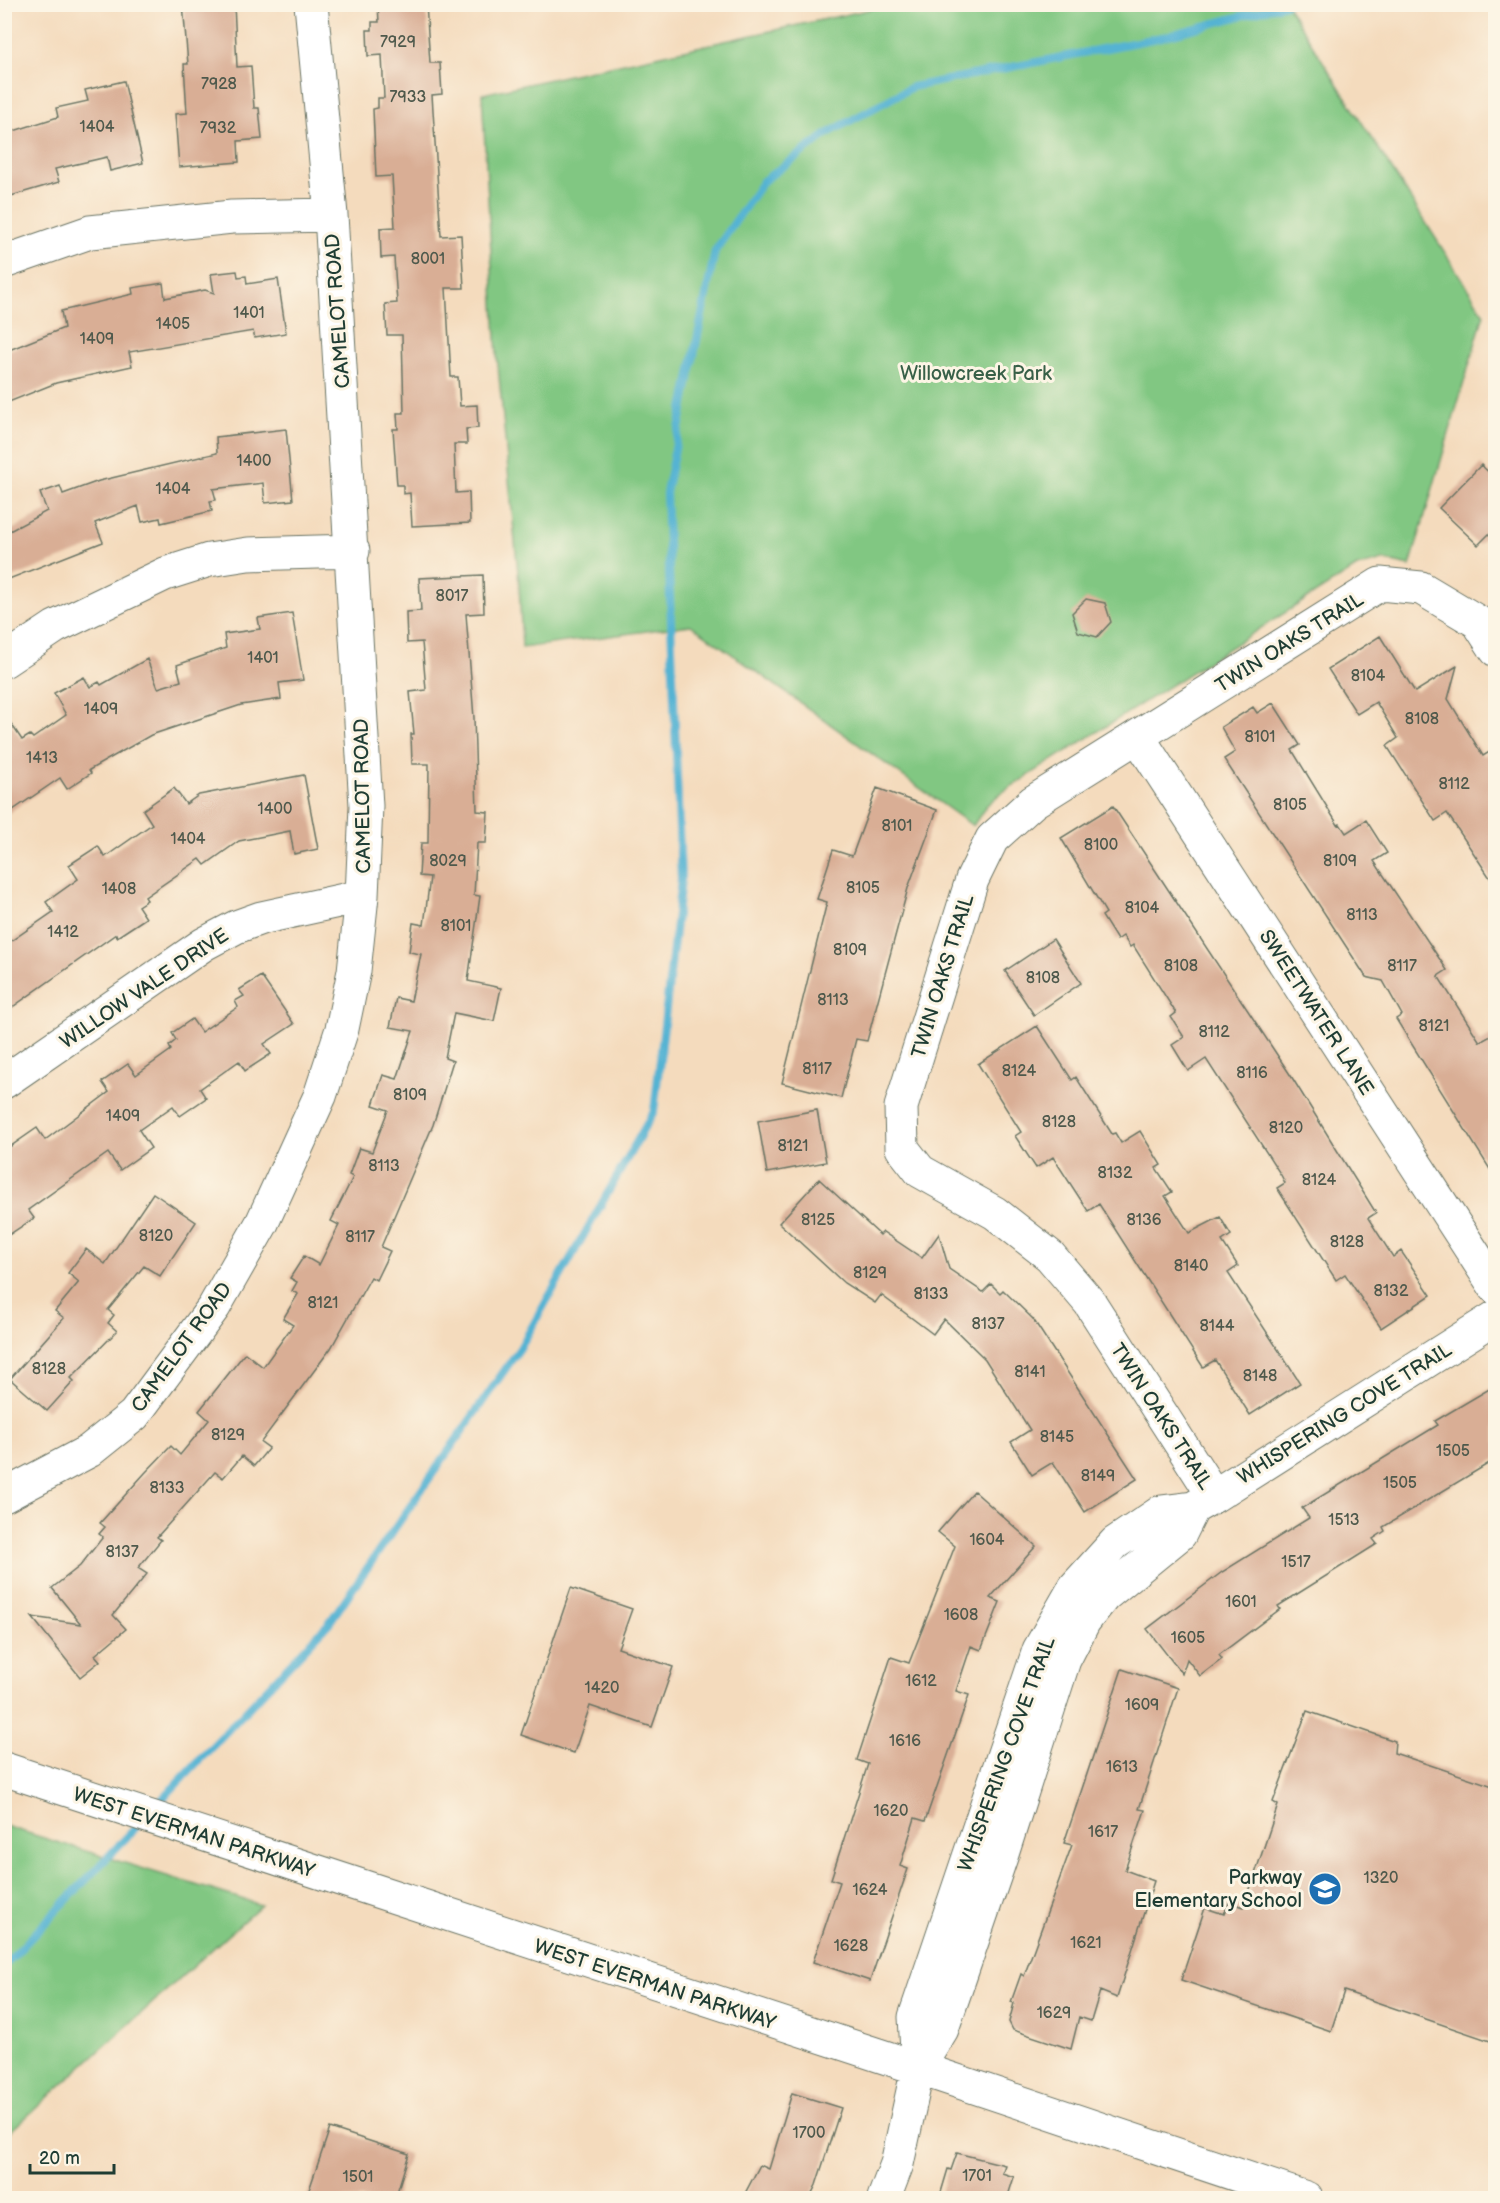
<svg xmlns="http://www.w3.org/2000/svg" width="1500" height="2203" font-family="'Balsamiq Sans',sans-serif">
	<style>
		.green { fill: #81c782; stroke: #50825b; stroke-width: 1.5 }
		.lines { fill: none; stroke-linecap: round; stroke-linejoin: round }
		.stream { stroke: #54b3d3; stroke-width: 8 }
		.building { fill: #d9ae95 }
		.minor-casing { stroke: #6a7464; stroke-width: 35 }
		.minor { stroke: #fff; stroke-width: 33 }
		.labels { text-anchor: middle; stroke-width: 6; stroke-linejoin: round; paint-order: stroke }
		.number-label { font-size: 16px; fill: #4e594c }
		.street-label { font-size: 20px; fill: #1f3d34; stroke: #fcf5e5 }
		.park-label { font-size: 20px; fill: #386048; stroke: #fcf5e5 }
		.poi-label { font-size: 20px; fill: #1f3d34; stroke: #fcf5e5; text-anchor: end }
	</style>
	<rect width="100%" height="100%" fill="#fcf5e5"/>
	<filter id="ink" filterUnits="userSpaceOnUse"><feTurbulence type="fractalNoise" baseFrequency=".0167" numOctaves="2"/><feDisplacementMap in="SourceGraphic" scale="12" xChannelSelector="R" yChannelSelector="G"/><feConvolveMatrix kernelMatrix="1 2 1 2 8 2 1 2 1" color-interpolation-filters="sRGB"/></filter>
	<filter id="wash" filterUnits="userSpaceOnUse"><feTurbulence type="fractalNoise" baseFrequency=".008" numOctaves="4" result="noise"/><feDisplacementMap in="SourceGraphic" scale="24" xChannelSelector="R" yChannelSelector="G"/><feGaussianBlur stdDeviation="1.35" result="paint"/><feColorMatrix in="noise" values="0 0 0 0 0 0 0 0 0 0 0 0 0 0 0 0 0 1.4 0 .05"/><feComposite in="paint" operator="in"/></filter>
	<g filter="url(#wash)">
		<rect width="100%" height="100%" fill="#f4dbbd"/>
		<path class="green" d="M890,5h397l197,309 -74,252 -27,-6 -26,7 -356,226 -15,13 -13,20 -282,-201 -169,23 -3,-65 -22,-227 -15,-262z
			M5,1826l256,79 -256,231 -1,-310z"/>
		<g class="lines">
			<path class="stream" d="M153,1809l176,-186 191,-275 134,-237 27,-231 -15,-387 49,-242 48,-70 67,-49 82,-45 250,-50 124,-33
				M4,1966l138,-145"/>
		</g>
		<g id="blocks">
			<path class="building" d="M183,4h51l3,63 14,-1 3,42h5l3,31 -24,2 1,21 -60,5 -4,-53 12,-1 -3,-49h4z
				M378,4h48l4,59h10l2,31 -10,1 9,141 20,-1 3,53h-18l5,89h7l2,29 17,-1 1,23 -12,1 1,15h-13l2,49 13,-1 1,31 -58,3 -2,-33 -7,1v-9h-6l-4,-56h5l-1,-16h7l-2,-78h-15l-2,-31 12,-1 -3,-46 -13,1 -1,-30 15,-1 -3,-51 -16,1 -3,-68 5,-1v-10h6l-2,-43 -14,1 -1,-26h5v-8h7z
				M124,81l19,82 -33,8 -3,-14 -52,12 4,13 -55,16v-64l54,-17 -2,-9 32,-7 -3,-11z
				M237,271l1,6 8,-1 1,8 31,-5 8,54 -31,5 -2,-7 -124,21 3,14 -76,17 -52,21v-52l60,-24 -3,-17 72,-17 -1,-6 31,-5 2,15 40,-8 9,3 -3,-19z
				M286,429l7,71 -28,3 -2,-20 -50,6 3,11 -6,1 2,10 -51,12 -1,-5 -18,4 -4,-16 -43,17 8,19 -99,39v-47l43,-23 -7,-18 20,-7 3,8 36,-13 118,-28 -1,-16z
				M1481,465l15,14v48l-18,18 -39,-37z
				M483,575l1,38 -18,1 8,104 3,93 11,1 -2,31h-9l-3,52 6,1 -12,85 33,7 -7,33 -40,-8 -9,45 8,3 -20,64 -52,122 9,4 -14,29 -5,-3 -40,71 -70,94 8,6 -15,18 -12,-10 -19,22 -8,-6 -58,65 4,3 -23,28 9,6 -34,41 13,14 -31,26 5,6 -20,16 -48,-60 49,7 -29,-36 28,-22 23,-29 -4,-3 6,-7 -5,-4 45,-50 26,-27 9,9 29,-35 -10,-9 46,-58 18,14 30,-42 -10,-6 15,-25 -6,-3 5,-9 -7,-4 14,-22 15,9 20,-40 -8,-4 22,-44 -4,-2 10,-27 13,4 16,-42 -15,-5 10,-30 14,4 16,-48 -23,-4 6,-29 15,3 10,-47 -12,-2 4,-29 11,2 6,-48 -11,-1 2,-33h7l1,-79h-17l-1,-30h3l-4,-42 16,-2 -4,-48 -15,1 -1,-31 15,-1 -2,-33z
				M1086,599l19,4 6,19 -14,15 -19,-5 -6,-19z
				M292,613l11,67 -24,3 2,16 -40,6 -90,30 -62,35 2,3 -24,16 -7,-11 -56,38v-103l18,27 8,-5 3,3 33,-23 -12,-22 30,-16 6,10 9,-5 2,3 46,-26 11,29 23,-7 -4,-16 49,-17 -2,-14 36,-5 -2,-11z
				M1380,636l35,56 42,-26 -9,33 35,57 13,-8v139l-49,-74 -12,8 -48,-75 11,-8 -22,-36 -19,12 -29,-45z
				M1273,703l27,42 -8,5 46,75 2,-1 6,9 20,-13 21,33 -13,8 73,109 -9,6 42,66 16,-9v146l-100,-160 6,-4 -19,-34 -17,-4 -142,-218 11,-7 -14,-25 32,-20 4,6z
				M304,775l14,74 -24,5 -4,-23 -51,10 -34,24 -5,-6 -55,38 2,3 -9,6 8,12 -29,19 -1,-3 -112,79v-67l49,-34 -7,-10 32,-23 -9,-14 29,-19 7,11 47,-33 -9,-14 31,-22 12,16 13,-9z
				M877,788l60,22 -29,78 -41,153 -11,-2 -15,59 -59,-15 45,-181 -10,-3 16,-49 19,6z
				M1113,806l178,270 85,137 -8,5 25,39 8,-6 30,44 -50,33 -36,-54 -9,6 -59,-92 8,-5 -4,-8 -75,-116 -18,12 -16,-26 12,-8 -13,-20 5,-4 -43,-68 -3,2 -7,-11 -6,4 -15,-24 4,-3 -45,-75z
				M1053,939l28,44 -47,32 -29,-44z
				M261,976l33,48 -30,20 7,10 -26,17 -6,-10 -39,28 6,9 -26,18 -7,-10 -34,24 12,18 -31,22 -12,-17 -80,57 6,8 -30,20v-87l33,-23 8,12 64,-48 -7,-10 26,-18 8,11 35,-25 -2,-4 7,-6 -4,-7 20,-14 9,13 37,-25 -3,-6 9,-5 -5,-6z
				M1037,1026l35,54 4,-3 36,57 3,-1 6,10 19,-12 21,34 -5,3 16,24 -7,4 24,37 31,-16 11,18 -9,6 16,25 -10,7 72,110 -50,32 -35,-55 -12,7 -104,-163 -11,7 -35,-54 -17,11 -21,-32 6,-4 -43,-68z
				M817,1110l9,52 -59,11 -9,-52z
				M819,1179l61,56 3,-3 39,26 17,-24 10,35 34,23 8,-8 9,9 3,-3 30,29 104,160 -52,33 -32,-50 -21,13 -21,-33 19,-12 -45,-71 -41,-40 -11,15 -52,-39 -6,8 -31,-20 -65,-60z
				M153,1193l43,29 -36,54 -16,-10 -36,44 6,5 -6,8 9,8 -46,47 3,3 -27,30 -37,-32 54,-61 -9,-7 24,-29 -11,-9 18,-24 19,15z
				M1496,1385v74l-113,68 2,4 -12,8 4,5 -99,62 2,3 -61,46 3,4 -22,17 -13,-17 -5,15 -35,-45 75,-57 87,-54 -7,-10 136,-83 -3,-4z
				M974,1491l62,55 -46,52 10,4 -19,48 -10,-4 -15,45 13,4 -44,126 -10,-3 -15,48 8,3 -38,112 -57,-19 27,-80 -9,-3 37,-115 -11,-4 34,-103 18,6 46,-117 -17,-14z
				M571,1588l61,21 -14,39 55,19 -21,60 -62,-21 -16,47 -53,-18z
				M1122,1669l56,19 -39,121 6,1 -20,60 29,11 -37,117 -17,-7 -9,30 -12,-4 -8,32 -58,-19 -4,-8 5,-19 -3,-1 10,-28 3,2 48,-131 -8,-2z
				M1307,1711l88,30 -1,12 102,34v256l-152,-52 -13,40 -150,-51 24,-72 19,6 5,-12 15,5 34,-102 -5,-3z
				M792,2093l49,15 -25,77 -7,14h-67l18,-34 9,4z
				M330,2128l79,26 -14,45h-89z
				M957,2153l48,12 -3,8 12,4 -7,22h-68l9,-30 3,1z"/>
		</g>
	</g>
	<g filter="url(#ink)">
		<use href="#blocks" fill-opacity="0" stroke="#6a7464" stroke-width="1.5"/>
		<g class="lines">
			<defs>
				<path id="minor" d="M4,262l86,-30 142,-15 99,-2
					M4,661l51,-34 110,-53 44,-14 39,-6 105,-3
					M1138,737l358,551
					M4,1082l200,-138 32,-17 25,-9 101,-22
					M4,1496l85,-45 45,-36 80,-108 48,-84 58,-127 22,-67 12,-58 8,-75 4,-90 -35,-591 -20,-211
					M1214,1496l-124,-193 -40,-47 -55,-43 -75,-42 -18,-23 -1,-41 71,-227 20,-41 41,-37 347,-218 41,4 57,34 18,28
					M4,1769l914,299 388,130
					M918,2068l24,-39 60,-175 62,-194 20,-39 20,-25 76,-62 13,-26
					M884,2198l13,-34 21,-96 -3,-51 124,-367 36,-63 40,-44 46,-31 32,-4 21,-12 282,-179"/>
			</defs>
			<use href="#minor" class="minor-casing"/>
			<use href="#minor" class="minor"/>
		</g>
	</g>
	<defs>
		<symbol id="school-disc" viewBox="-11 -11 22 22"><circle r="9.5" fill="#1f6fb2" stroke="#fcf5e5"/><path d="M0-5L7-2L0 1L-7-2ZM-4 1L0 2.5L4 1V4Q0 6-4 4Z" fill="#fff"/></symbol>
	</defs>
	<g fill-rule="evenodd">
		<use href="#school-disc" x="1306" y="1870" width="38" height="38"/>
	</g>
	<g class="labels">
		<g class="number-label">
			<text x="398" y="47">7929</text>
			<text x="219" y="89">7928</text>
			<text x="408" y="102">7933</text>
			<text x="97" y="132">1404</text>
			<text x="218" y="133">7932</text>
			<text x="428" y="264">8001</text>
			<text x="249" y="318">1401</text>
			<text x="173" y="329">1405</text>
			<text x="97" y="344">1409</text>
			<text x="254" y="466">1400</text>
			<text x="173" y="494">1404</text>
			<text x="452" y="601">8017</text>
			<text x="263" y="663">1401</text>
			<text x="1368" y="681">8104</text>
			<text x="101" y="714">1409</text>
			<text x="1422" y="724">8108</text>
			<text x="1260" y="742">8101</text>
			<text x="42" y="763">1413</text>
			<text x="1454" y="789">8112</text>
			<text x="1290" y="810">8105</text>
			<text x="275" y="814">1400</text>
			<text x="897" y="831">8101</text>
			<text x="188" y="844">1404</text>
			<text x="1101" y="850">8100</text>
			<text x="448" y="866">8029</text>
			<text x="1340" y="866">8109</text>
			<text x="863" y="893">8105</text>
			<text x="119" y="894">1408</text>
			<text x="1142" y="913">8104</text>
			<text x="1362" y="920">8113</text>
			<text x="456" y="931">8101</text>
			<text x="63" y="937">1412</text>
			<text x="850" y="955">8109</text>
			<text x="1181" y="971">8108</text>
			<text x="1402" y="971">8117</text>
			<text x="1043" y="983">8108</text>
			<text x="833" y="1005">8113</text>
			<text x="1434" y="1031">8121</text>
			<text x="1214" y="1037">8112</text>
			<text x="817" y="1074">8117</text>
			<text x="1019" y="1076">8124</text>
			<text x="1252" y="1078">8116</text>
			<text x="410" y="1100">8109</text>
			<text x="123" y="1121">1409</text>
			<text x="1059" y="1127">8128</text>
			<text x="1286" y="1133">8120</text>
			<text x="793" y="1151">8121</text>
			<text x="384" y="1171">8113</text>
			<text x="1115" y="1178">8132</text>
			<text x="1319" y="1185">8124</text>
			<text x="818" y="1225">8125</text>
			<text x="1144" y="1225">8136</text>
			<text x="156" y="1241">8120</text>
			<text x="360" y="1242">8117</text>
			<text x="1347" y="1247">8128</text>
			<text x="1191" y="1271">8140</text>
			<text x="870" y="1278">8129</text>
			<text x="1391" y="1296">8132</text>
			<text x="931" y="1299">8133</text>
			<text x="323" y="1308">8121</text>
			<text x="988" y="1329">8137</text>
			<text x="1217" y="1331">8144</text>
			<text x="49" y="1374">8128</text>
			<text x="1030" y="1377">8141</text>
			<text x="1260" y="1381">8148</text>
			<text x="228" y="1440">8129</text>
			<text x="1057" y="1442">8145</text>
			<text x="1453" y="1456">1505</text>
			<text x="1098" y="1481">8149</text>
			<text x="1400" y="1488">1505</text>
			<text x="167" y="1493">8133</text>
			<text x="1344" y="1525">1513</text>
			<text x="987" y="1545">1604</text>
			<text x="122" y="1557">8137</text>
			<text x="1296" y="1567">1517</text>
			<text x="1241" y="1607">1601</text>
			<text x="961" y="1620">1608</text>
			<text x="1188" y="1643">1605</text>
			<text x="921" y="1686">1612</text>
			<text x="602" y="1693">1420</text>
			<text x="1142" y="1710">1609</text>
			<text x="905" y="1746">1616</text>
			<text x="1122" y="1772">1613</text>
			<text x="891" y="1816">1620</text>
			<text x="1103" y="1837">1617</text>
			<text x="1381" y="1883">1320</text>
			<text x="870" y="1895">1624</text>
			<text x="1086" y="1948">1621</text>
			<text x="851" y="1951">1628</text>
			<text x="1054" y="2018">1629</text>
			<text x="809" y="2138">1700</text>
			<text x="977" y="2181">1701</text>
			<text x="358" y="2182">1501</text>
		</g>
		<g class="street-label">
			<text transform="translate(337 311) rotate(-94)" y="7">CAMELOT ROAD</text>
			<text transform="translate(1289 642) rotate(-32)" y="7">TWIN OAKS TRAIL</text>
			<text transform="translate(362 796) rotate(-91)" y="7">CAMELOT ROAD</text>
			<text transform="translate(942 976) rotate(-73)" y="7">TWIN OAKS TRAIL</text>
			<text transform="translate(144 988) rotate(-34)" y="7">WILLOW VALE DRIVE</text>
			<text transform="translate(1317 1012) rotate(57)" y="7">SWEETWATER LANE</text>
			<text transform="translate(181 1347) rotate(-54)" y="7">CAMELOT ROAD</text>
			<text transform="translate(1344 1413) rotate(-32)" y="7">WHISPERING COVE TRAIL</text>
			<text transform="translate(1162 1416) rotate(57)" y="7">TWIN OAKS TRAIL</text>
			<text transform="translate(1006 1754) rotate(-70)" y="7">WHISPERING COVE TRAIL</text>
			<text transform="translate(194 1832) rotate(18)" y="7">WEST EVERMAN PARKWAY</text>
			<text transform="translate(655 1984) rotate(18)" y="7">WEST EVERMAN PARKWAY</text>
		</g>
		<g class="park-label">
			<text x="976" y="380">Willowcreek Park</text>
		</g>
		<g class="poi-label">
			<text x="1302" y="1884">Parkway<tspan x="1302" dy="23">Elementary School</tspan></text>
		</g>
	</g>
	<rect width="1500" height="2203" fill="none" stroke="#fcf5e5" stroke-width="24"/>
	<path d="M30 2164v9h84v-9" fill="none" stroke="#1f3d34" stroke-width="3"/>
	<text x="39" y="2164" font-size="18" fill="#1f3d34" stroke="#fcf5e5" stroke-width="4.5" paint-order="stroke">20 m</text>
</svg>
